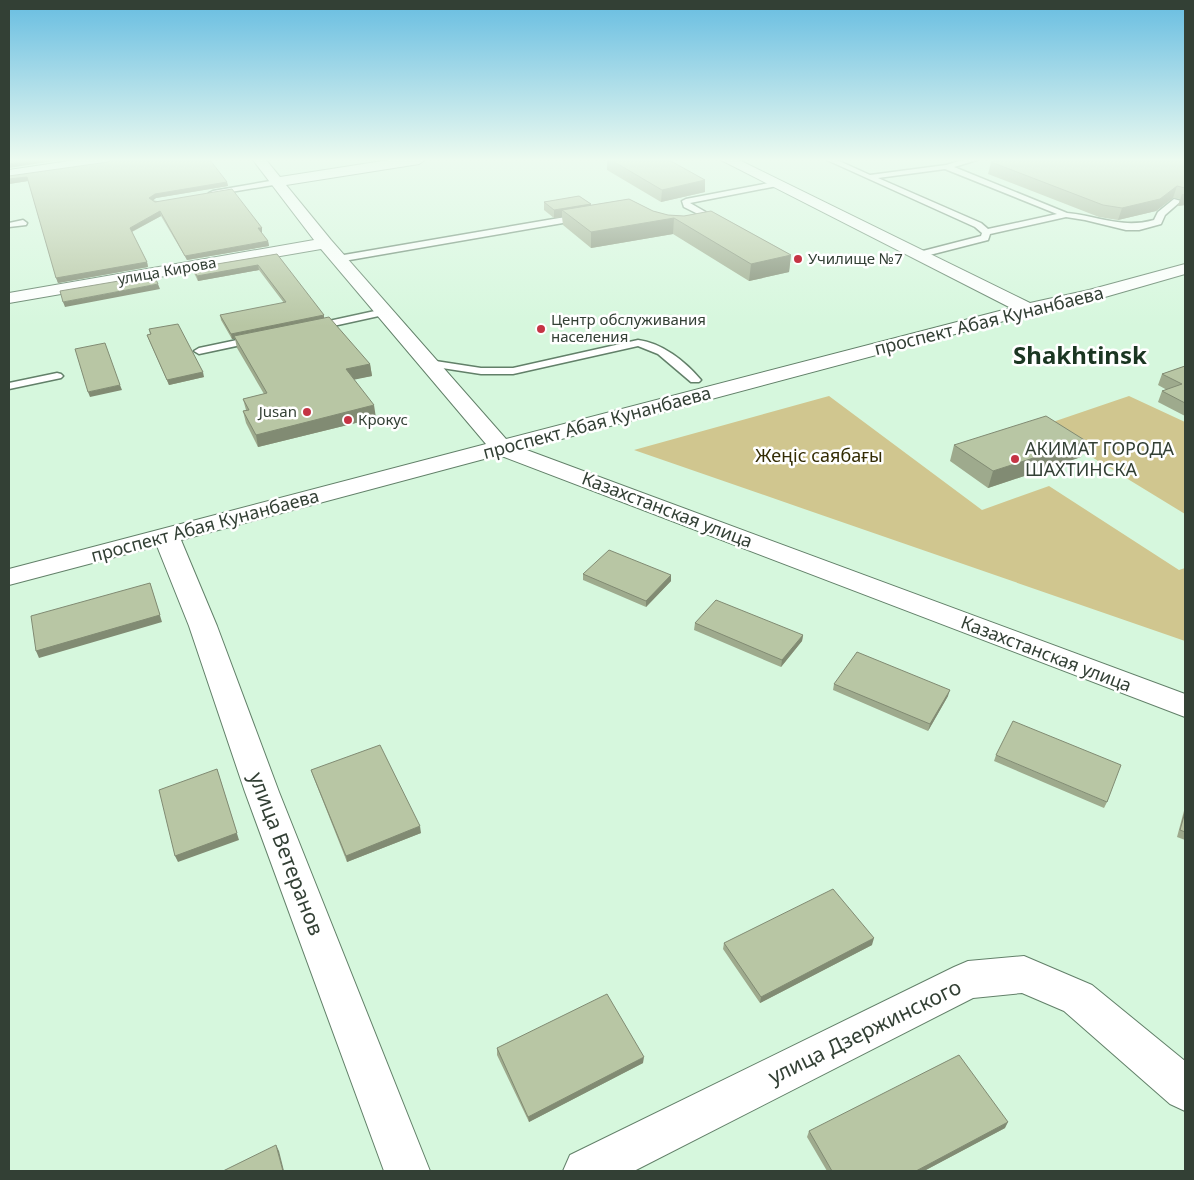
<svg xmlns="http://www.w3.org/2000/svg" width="1194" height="1180" font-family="'Noto Sans',sans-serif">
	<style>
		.green { fill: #d0c68f }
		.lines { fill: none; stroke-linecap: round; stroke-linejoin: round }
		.lane-casing { stroke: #628069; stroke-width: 3 }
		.street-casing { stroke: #628069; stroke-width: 2 }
		.lane { fill: #fff; fill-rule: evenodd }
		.street { fill: #fff; fill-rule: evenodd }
		.wall { fill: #9eaa8d }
		.shaded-wall { fill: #818b73 }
		.building { fill: #b8c6a4; stroke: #818b73 }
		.poi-dot { fill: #c53444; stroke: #fff; stroke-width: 2 }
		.labels { text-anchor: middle; stroke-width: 5; stroke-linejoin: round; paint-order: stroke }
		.far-poi-label { font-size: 15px; fill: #334035; stroke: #fff; text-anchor: start }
		.far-street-label { font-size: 15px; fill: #334035; stroke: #fff }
		.street-label { font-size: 18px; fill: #334035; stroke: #fff }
		.poi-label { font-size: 18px; fill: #334035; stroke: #fff; text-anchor: start }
		.park-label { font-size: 18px; fill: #332c03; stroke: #fff }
		.near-street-label { font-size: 21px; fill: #334035; stroke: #fff }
		.far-town-label { font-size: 24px; font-weight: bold; fill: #1b3622; stroke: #fff }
	</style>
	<rect width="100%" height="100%" fill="#d6f7dd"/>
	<path class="green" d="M829,396l153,114 67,-24 130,84 6,-2v73l-551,-191z
		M1129,396l56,26v92l-144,-88z"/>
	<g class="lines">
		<defs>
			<path id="lane" d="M827,160h10l33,15 76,-10 17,-5h14l-23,7 113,46c32,3 55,16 87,7l4,-8 16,-13 7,2 -16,14 -4,9 -22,6h-13l-41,-10 -19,-3 -76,17 -2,6 -70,18 -5,-3 2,-2 66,-17 1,-3 -7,-6zM945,169l112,45 -69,15 -7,-6 -103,-45z
				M276,180l4,2 -1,2 -66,11 -4,-2 4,-2z
				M774,182h3v4l-87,17 26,15 -11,8 -4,-3 5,-5 -22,-11 -2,-6 4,-2z
				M583,214l4,3 -1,2 -248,43 -5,-3 5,-3z
				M23,220l4,3 -1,2 -17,2v-4z
				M384,309l5,3 -1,2 -73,16 -5,-3 5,-3z
				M256,336l4,1 1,2 -1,2 -61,13 -5,-3 5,-3z
				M638,340c24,3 47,21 63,40l-2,2h-8l-33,-28 -20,-8 -125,28h-32l-52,-8 -5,-3 5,-3 52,8h32z
				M57,373l4,1 2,2 -2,2 -52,11v-6z"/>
			<path id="street" d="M76,160h39l-6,4 -100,14v-8z
				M253,160h13l14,17 109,-17h36l-6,4 -133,21 45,55 175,199 505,-131 -290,-148h18l291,143 59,-13 96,-26v10l-87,25 -68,15 -506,135 661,245v23l-686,-262 -318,85 36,86 62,166 151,379h-46l-139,-379 -56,-166 -32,-80 -148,39v-16l477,-125 -165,-195 -312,54v-10l305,-53z
				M1024,956l68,29 93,76v50l-15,-7 -106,-93 -42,-18 -49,5 -339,173h-71l7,-16 384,-188 14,-6z"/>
		</defs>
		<use href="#lane" class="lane-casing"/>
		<use href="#street" class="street-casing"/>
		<use href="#lane" class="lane"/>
		<use href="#street" class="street"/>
	</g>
	<path class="wall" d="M607,160h62l36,20v12l-44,10 -54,-32z
		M1185,160v45l-7,1 2,-7 -7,-1 -17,13 -38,9 -19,-3 -111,-43 3,-12z
		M9,176l218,6 1,4 -72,12 -3,2 109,28v4l-1,1 7,8 1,5 -82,14 -26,-44 -29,16 15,30 1,5 -90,16 -30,-102 -19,3z
		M579,196l12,8v1l38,-6 24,12 15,4 16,1 27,-5 80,44 -2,17 -40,9 -76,-47 -82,14 -28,-23 -1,-8 -8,1 -10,-8v-8z
		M277,254l47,64 46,46 2,12 -18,3 22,39 -118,29 -12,-24 -3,-12 3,-1 -3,-11 21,-5 -27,-46 -2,-9h-3l-11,-19 -1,-5 64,-12 -25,-33 -61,11 -4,-8 -1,-5z
		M149,329l55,48 -35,8 -20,-45 -2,-5 3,-1z
		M1185,366v50l-27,-14 4,-11 5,-1 -9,-5 4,-11z
		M954,445l127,12 -93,31 -38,-27z
		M583,574l88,7 -25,26 -63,-27z
		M695,623l108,12 -1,6 -21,26 -87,-37z
		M834,684l114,12 -20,35 -95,-41z
		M996,755l111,47 -3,6 -110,-47z
		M311,770l110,63 -74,29 -34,-86z
		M1185,807v33l-8,-3z
		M724,943l148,2 -112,58 -37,-54z
		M497,1048l146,15 -114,59 -32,-67z
		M1005,1128l-81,43h-97l-20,-34 2,-6z"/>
	<path class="shaded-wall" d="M32,160h28l-51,8v-4z
		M27,177l1,4 -19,3v-5z
		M705,180v12l-44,10 1,-12z
		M227,182l1,4 -72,12 -6,5 -1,-5 6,-4z
		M1177,186l-4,12 -17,13 -38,9 4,-12z
		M1182,194h3v11l-7,1z
		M591,204v8l-29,-2v7l-8,1v-8z
		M160,211l1,5 -30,16 -1,-4z
		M674,218l-1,16 -82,14v-16z
		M258,228h4v4l-3,1z
		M268,241l1,5 -82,14 -2,-4z
		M791,255l-2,17 -40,9 2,-17z
		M147,262l1,5 -90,16 -2,-5z
		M258,265l1,5 -61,11 -1,-5z
		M158,284l2,5 -95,18 -2,-5z
		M324,315v5l-90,16 1,3h-3l-1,-5z
		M370,364l2,12 -24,5 -2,-12z
		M203,372l1,5 -35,8 -2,-5z
		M120,385l2,5 -32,7 -2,-5z
		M374,405l2,13 -118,29 -2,-12z
		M1086,441l-5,16 -93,31 5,-17z
		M671,575v6l-25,26v-6z
		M150,583l12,39 -123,36 -3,-7z
		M803,635l-1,6 -21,26 1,-7z
		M950,690l-2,6 -20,35 2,-7z
		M217,769l22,71 -61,22 -3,-6z
		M420,826l1,7 -74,29 -1,-6z
		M874,938l-2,7 -112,58 1,-6z
		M644,1057l-1,6 -114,59 -1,-5z
		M1008,1122l-3,6 -81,43h-8z
		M276,1145l3,6 5,20h-1z"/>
	<path class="building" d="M9,160h23l-23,4z
		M110,160h100l17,22 -72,12 -6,4 6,4 77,-13 30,39h-4l10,13 -83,15 -25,-45 -30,17 17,34 -91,16 -29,-101 -18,2v-3l99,-14z
		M611,160h58l36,20 -43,10z
		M1001,160h184v28l-8,-2 -17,13 -38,9 -19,-3 -112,-43z
		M579,196l12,8 -37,6 -10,-8z
		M629,199l24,12 15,4 16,1 27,-5 80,44 -40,9 -77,-46 -83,14 -29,-22z
		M277,254l47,61 -93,19 -11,-19 66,-13 -28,-37 -61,11 -4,-8z
		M154,275l4,9 -95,18 -3,-11z
		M329,317l41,47 -24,5 28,36 -118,30 -13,-24 6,-1 -6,-11 24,-6 -33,-57z
		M178,324l25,48 -36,8 -20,-45 4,-1 -2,-5z
		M105,343l15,42 -32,7 -13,-43z
		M1185,366v37l-23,-12 20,-7 -20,-10z
		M1046,416l40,25 -93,30 -39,-26z
		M609,550l62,25 -25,26 -63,-27z
		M150,583l10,32 -124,36 -5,-35z
		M716,600l87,35 -21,25 -87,-37z
		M857,652l93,38 -20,34 -96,-40z
		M1013,721l108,44 -14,37 -111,-47z
		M380,745l40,81 -74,30 -35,-86z
		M217,769l20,64 -62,23 -16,-66z
		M1185,812v20l-5,-2z
		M833,889l41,49 -113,59 -37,-54z
		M607,994l37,63 -116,60 -31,-69z
		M959,1055l49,67 -92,49h-84l-23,-40z
		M276,1145l7,26h-60z"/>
	<linearGradient id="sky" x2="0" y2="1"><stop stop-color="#67bde1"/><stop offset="0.49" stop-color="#edfbf0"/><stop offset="1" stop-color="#edfbf0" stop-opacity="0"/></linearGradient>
	<rect width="1194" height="326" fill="url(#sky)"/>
	<g class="poi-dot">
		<circle cx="798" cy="259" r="5"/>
		<circle cx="541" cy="329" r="5"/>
		<circle cx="307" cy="412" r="5"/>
		<circle cx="348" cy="420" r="5"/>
		<circle cx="1015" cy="459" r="5"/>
	</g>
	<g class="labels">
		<g class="far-poi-label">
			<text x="808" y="264">Училище №7</text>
			<text x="551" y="325">Центр обслуживания<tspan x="551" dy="17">населения</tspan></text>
			<text x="297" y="417" text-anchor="end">Jusan</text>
			<text x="358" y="425">Крокус</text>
		</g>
		<g class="far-street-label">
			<text transform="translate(167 271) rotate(-10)" y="5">улица Кирова</text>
		</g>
		<g class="street-label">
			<text transform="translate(989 321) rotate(-14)" y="6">проспект Абая Кунанбаева</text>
			<text transform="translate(597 423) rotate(-15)" y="6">проспект Абая Кунанбаева</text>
			<text transform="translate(667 510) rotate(21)" y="6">Казахстанская улица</text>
			<text transform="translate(205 526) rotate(-15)" y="6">проспект Абая Кунанбаева</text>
			<text transform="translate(1046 654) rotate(21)" y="6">Казахстанская улица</text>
		</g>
		<g class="poi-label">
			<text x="1025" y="455">АКИМАТ ГОРОДА<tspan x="1025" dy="21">ШАХТИНСКА</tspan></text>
		</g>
		<g class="park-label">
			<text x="819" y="462">Жеңіс саябағы</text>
		</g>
		<g class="near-street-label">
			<text transform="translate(286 854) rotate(69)" y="7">улица Ветеранов</text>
			<text transform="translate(865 1032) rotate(-26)" y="7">улица Дзержинского</text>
		</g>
		<g class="far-town-label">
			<text x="1080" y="364">Shakhtinsk</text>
		</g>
	</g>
	<rect width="1194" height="1180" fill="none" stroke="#334035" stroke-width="20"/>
</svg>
